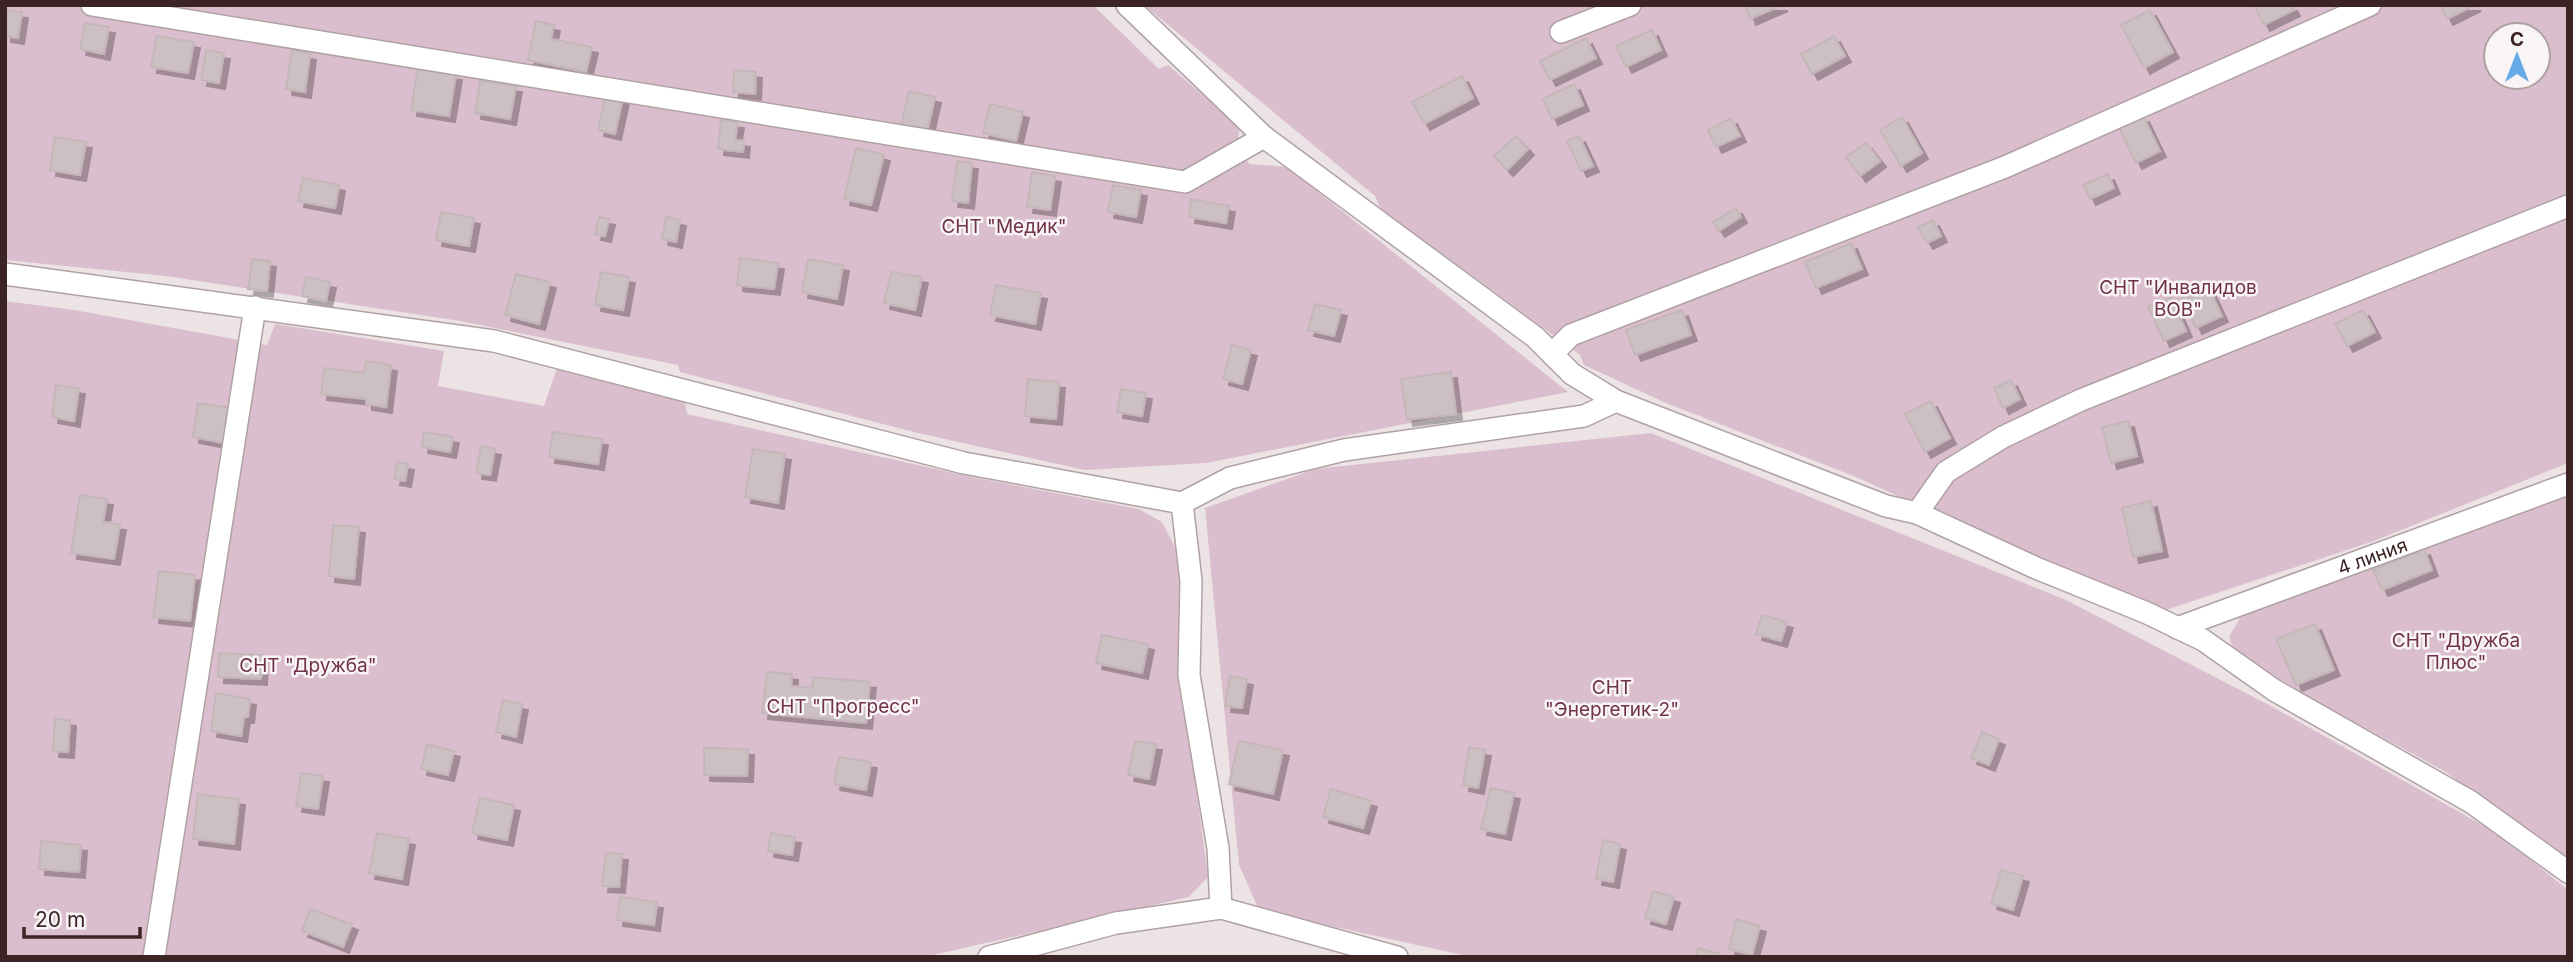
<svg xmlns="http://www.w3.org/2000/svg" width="2573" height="962" font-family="Inter,sans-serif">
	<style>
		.green { fill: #dbbecd; fill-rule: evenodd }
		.building { fill: #ccc0c2; stroke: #c5b6b9; stroke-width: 2; filter: url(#shadow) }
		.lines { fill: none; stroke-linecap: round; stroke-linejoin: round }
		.minor-casing { stroke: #b0a2a4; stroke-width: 24 }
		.minor { stroke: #fff; stroke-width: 21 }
		.labels { text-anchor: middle; stroke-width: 5; stroke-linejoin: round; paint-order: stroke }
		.park-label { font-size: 19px; fill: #70324a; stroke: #f9f4f5 }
		.street-label { font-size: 19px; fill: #3c2425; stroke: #f9f4f5 }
	</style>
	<defs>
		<filter id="shadow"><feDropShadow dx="6" dy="6" stdDeviation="0" flood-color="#0004"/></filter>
	</defs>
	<rect width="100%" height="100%" fill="#ece3e5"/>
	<path class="green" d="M5,5h1088l66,64 9,-4 72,62 -4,21 14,16 37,3 281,225 -362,71 -121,7 -167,-37 -238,-61 -2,-7 -218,-44 -294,-45 -161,-16z
		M1144,5h1424v458l-194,78 -217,72 -301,-136 -190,-74 -82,-38 -4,-10 -200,-147 -5,-12zM2496,35h42v42h-42z
		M5,301l69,9 193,35 8,-21 169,27 -6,35 106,20 13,-38 127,27 3,19 285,63 167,32 23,13 18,35 3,131 25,189 -19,20 -265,60h-919z
		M1651,433l415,167 203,105 231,130 68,55v67h-1097l-212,-47 -20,-45 -34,-357 110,-39z
		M2568,487v376l-122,-91 -121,-66 -91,-54 -5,-15 13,-23z"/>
	<path class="building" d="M1745,5h37l-32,14z
		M2254,5h37l3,5 -30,15z
		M2440,5h35l-28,14z
		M5,10l17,2 -4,26 -13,-2z
		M2150,10l23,42 -29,16 -23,-43z
		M536,21l18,4 -3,14 41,8 -6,25 -58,-12z
		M85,23l24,4 -5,27 -24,-5z
		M1652,30l9,20 -35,17 -10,-21z
		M157,36l37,6 -6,31 -37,-6z
		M1834,36l11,20 -33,18 -11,-20z
		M1586,38l10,20 -46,22 -10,-19z
		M206,50l18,3 -5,30 -18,-3z
		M292,50l18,4 -5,38 -19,-3z
		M418,68l38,6 -7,42 -38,-6z
		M734,70l22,2 -1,22 -22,-2z
		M1462,76l11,22 -49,26 -12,-22z
		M480,81l36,5 -6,33 -35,-6z
		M1574,84l9,21 -31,14 -9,-20z
		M909,91l26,6 -8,35 -26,-6z
		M606,94l17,3 -8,37 -17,-4z
		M990,104l33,8 -7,29 -33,-8z
		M2143,116l17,35 -24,12 -17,-35z
		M1902,117l20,36 -21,13 -21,-36z
		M1731,118l9,18 -24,11 -8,-17z
		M721,120l17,2 -3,18 9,1 -1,11 -25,-3z
		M1516,136l12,13 -21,21 -13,-14z
		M1579,136l14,30 -12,5 -14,-30z
		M55,137l31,5 -6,33 -30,-5z
		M1866,143l14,18 -20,15 -14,-19z
		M856,148l28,7 -13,50 -27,-6z
		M957,161l15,2 -4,40 -16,-2z
		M1032,172l23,4 -5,34 -23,-3z
		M2108,174l6,14 -24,11 -7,-14z
		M303,178l36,7 -4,23 -37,-7z
		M1113,185l28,5 -5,27 -28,-5z
		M1191,199l38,7 -3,17 -37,-6z
		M1736,208l5,9 -22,14 -6,-9z
		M441,212l33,6 -5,28 -33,-6z
		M599,217l10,2 -4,17 -10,-2z
		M666,217l14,3 -4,22 -14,-3z
		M1933,220l8,16 -14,7 -9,-16z
		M1851,243l11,26 -46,19 -11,-26z
		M740,258l38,5 -4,26 -37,-4z
		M252,259l18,2 -3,30 -19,-2z
		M808,259l35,6 -6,34 -35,-7z
		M601,272l28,5 -6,33 -28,-5z
		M891,272l31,5 -7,33 -31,-7z
		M516,274l34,8 -11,42 -34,-9z
		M306,277l24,5 -4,19 -24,-5z
		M2207,284l15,32 -26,12 -15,-32z
		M996,285l45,8 -6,31 -45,-9z
		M2171,297l15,34 -22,10 -16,-34z
		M1315,304l26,6 -7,26 -26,-6z
		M1682,310l9,25 -56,20 -9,-25z
		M2363,310l12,22 -28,14 -12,-22z
		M1232,345l19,5 -9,34 -19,-5z
		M366,361l25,4 -5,42 -20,-3v-5l-45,-5 3,-26 40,5z
		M1451,372l5,42 -49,6 -6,-41z
		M1028,379l31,3 -3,37 -31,-3z
		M2011,380l9,19 -17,9 -9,-20z
		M56,385l23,3 -5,33 -22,-4z
		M1121,389l25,4 -4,23 -25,-4z
		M1931,401l19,37 -25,14 -20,-38z
		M198,403l33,5 -6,35 -32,-6z
		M2128,421l9,35 -26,7 -9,-36z
		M424,432l29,5 -3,15 -28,-5z
		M553,432l49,7 -4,25 -49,-7z
		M481,446l14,3 -5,26 -14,-2z
		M753,449l32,5 -7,49 -33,-6z
		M397,462l11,2 -3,17 -11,-2z
		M80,495l27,4 -4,23 17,2 -6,35 -43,-6z
		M2151,501l11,50 -29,6 -11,-49z
		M333,525l26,2 -5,52 -25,-3z
		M2424,549l8,21 -50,20 -9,-20z
		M159,571l36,4 -5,46 -37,-4z
		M1762,615l25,7 -6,19 -25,-7z
		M2315,624l19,46 -38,15 -20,-46z
		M1102,635l46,9 -6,29 -46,-10z
		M219,653l43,2 -1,24 -43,-2z
		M767,672l25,2 -1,12 21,2 1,-11 57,5 -4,41 -104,-10z
		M1230,676l17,3 -5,29 -17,-2z
		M216,693l34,6 -2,18h-4l-3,19 -30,-5z
		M503,700l19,4 -6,33 -20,-5z
		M55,719l15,1 -2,32 -15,-1z
		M1982,732l17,7 -10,26 -18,-7z
		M1135,741l21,3 -7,35 -21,-4z
		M1239,741l44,9 -10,44 -44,-10z
		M427,744l27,7 -6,24 -27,-6z
		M1469,747l16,3 -7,38 -15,-3z
		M704,748l44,1 -1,27 -43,-1z
		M839,757l32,5 -5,28 -32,-6z
		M301,773l22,3 -5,33 -22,-3z
		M1491,788l23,5 -9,41 -24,-5z
		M1331,789l40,12 -8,27 -40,-11z
		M198,794l41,5 -5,45 -41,-5z
		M480,798l34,7 -7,35 -35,-7z
		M377,833l32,6 -7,40 -33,-6z
		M771,833l24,4 -3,18 -24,-4z
		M1603,840l17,4 -7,38 -17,-3z
		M41,841l40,4 -2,27 -40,-3z
		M606,853l16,1 -3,33 -17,-1z
		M2001,870l22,6 -10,34 -22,-7z
		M1653,891l21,6 -8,27 -21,-6z
		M620,897l37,5 -3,23 -37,-5z
		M310,909l42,15 -9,23 -41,-16z
		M1736,919l24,7 -8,29 -23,-6z
		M1698,948l22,6 -1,3h-23z"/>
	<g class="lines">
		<defs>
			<g id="minor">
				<path d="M92,5l1093,177 79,-45"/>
				<path d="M1127,5l137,132 271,200 37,37 44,27 270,105 31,7 119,55 111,45 56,27 71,50 197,112 97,70"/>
				<path d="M1561,32l69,-27"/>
				<path d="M5,274l489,67 470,122 218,40 48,-25 114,-28 240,-34 32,-15"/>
				<path d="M1552,354l19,-19 434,-168 365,-162"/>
				<path d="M1182,503l9,78 -2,94 29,173 3,60"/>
				<path d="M1917,513l29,-41 57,-35 78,-37 487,-194"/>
				<path id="s1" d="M2177,628l391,-144"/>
				<path d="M154,957l101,-650"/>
				<path d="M989,957l127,-34 105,-15 176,49"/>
			</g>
		</defs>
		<use href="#minor" class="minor-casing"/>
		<use href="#minor" class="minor"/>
	</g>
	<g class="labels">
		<g class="park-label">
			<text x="1004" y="233">СНТ "Медик"</text>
			<text x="2178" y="294">СНТ "Инвалидов<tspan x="2178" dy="22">ВОВ"</tspan></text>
			<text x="2456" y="647">СНТ "Дружба<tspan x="2456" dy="22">Плюс"</tspan></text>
			<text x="308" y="672">СНТ "Дружба"</text>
			<text x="1612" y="694">СНТ<tspan x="1612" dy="22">"Энергетик-2"</tspan></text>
			<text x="843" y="713">СНТ "Прогресс"</text>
		</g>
		<g class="street-label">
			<text dy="7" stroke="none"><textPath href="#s1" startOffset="208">4 линия</textPath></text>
		</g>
	</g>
	<rect width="2573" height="962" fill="none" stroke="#3c2425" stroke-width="14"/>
	<g transform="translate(2517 56)"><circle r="33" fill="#f9f4f5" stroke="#ada1a2" stroke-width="2"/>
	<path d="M0-5L12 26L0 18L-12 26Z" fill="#66abe7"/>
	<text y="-10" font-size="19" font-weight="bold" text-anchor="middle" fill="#3c2425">С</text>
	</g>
	<path d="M24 927v10h116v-10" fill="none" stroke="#3c2425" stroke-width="3.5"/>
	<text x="35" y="927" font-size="21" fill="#3c2425" stroke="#f9f4f5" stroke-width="5" paint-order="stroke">20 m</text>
</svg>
